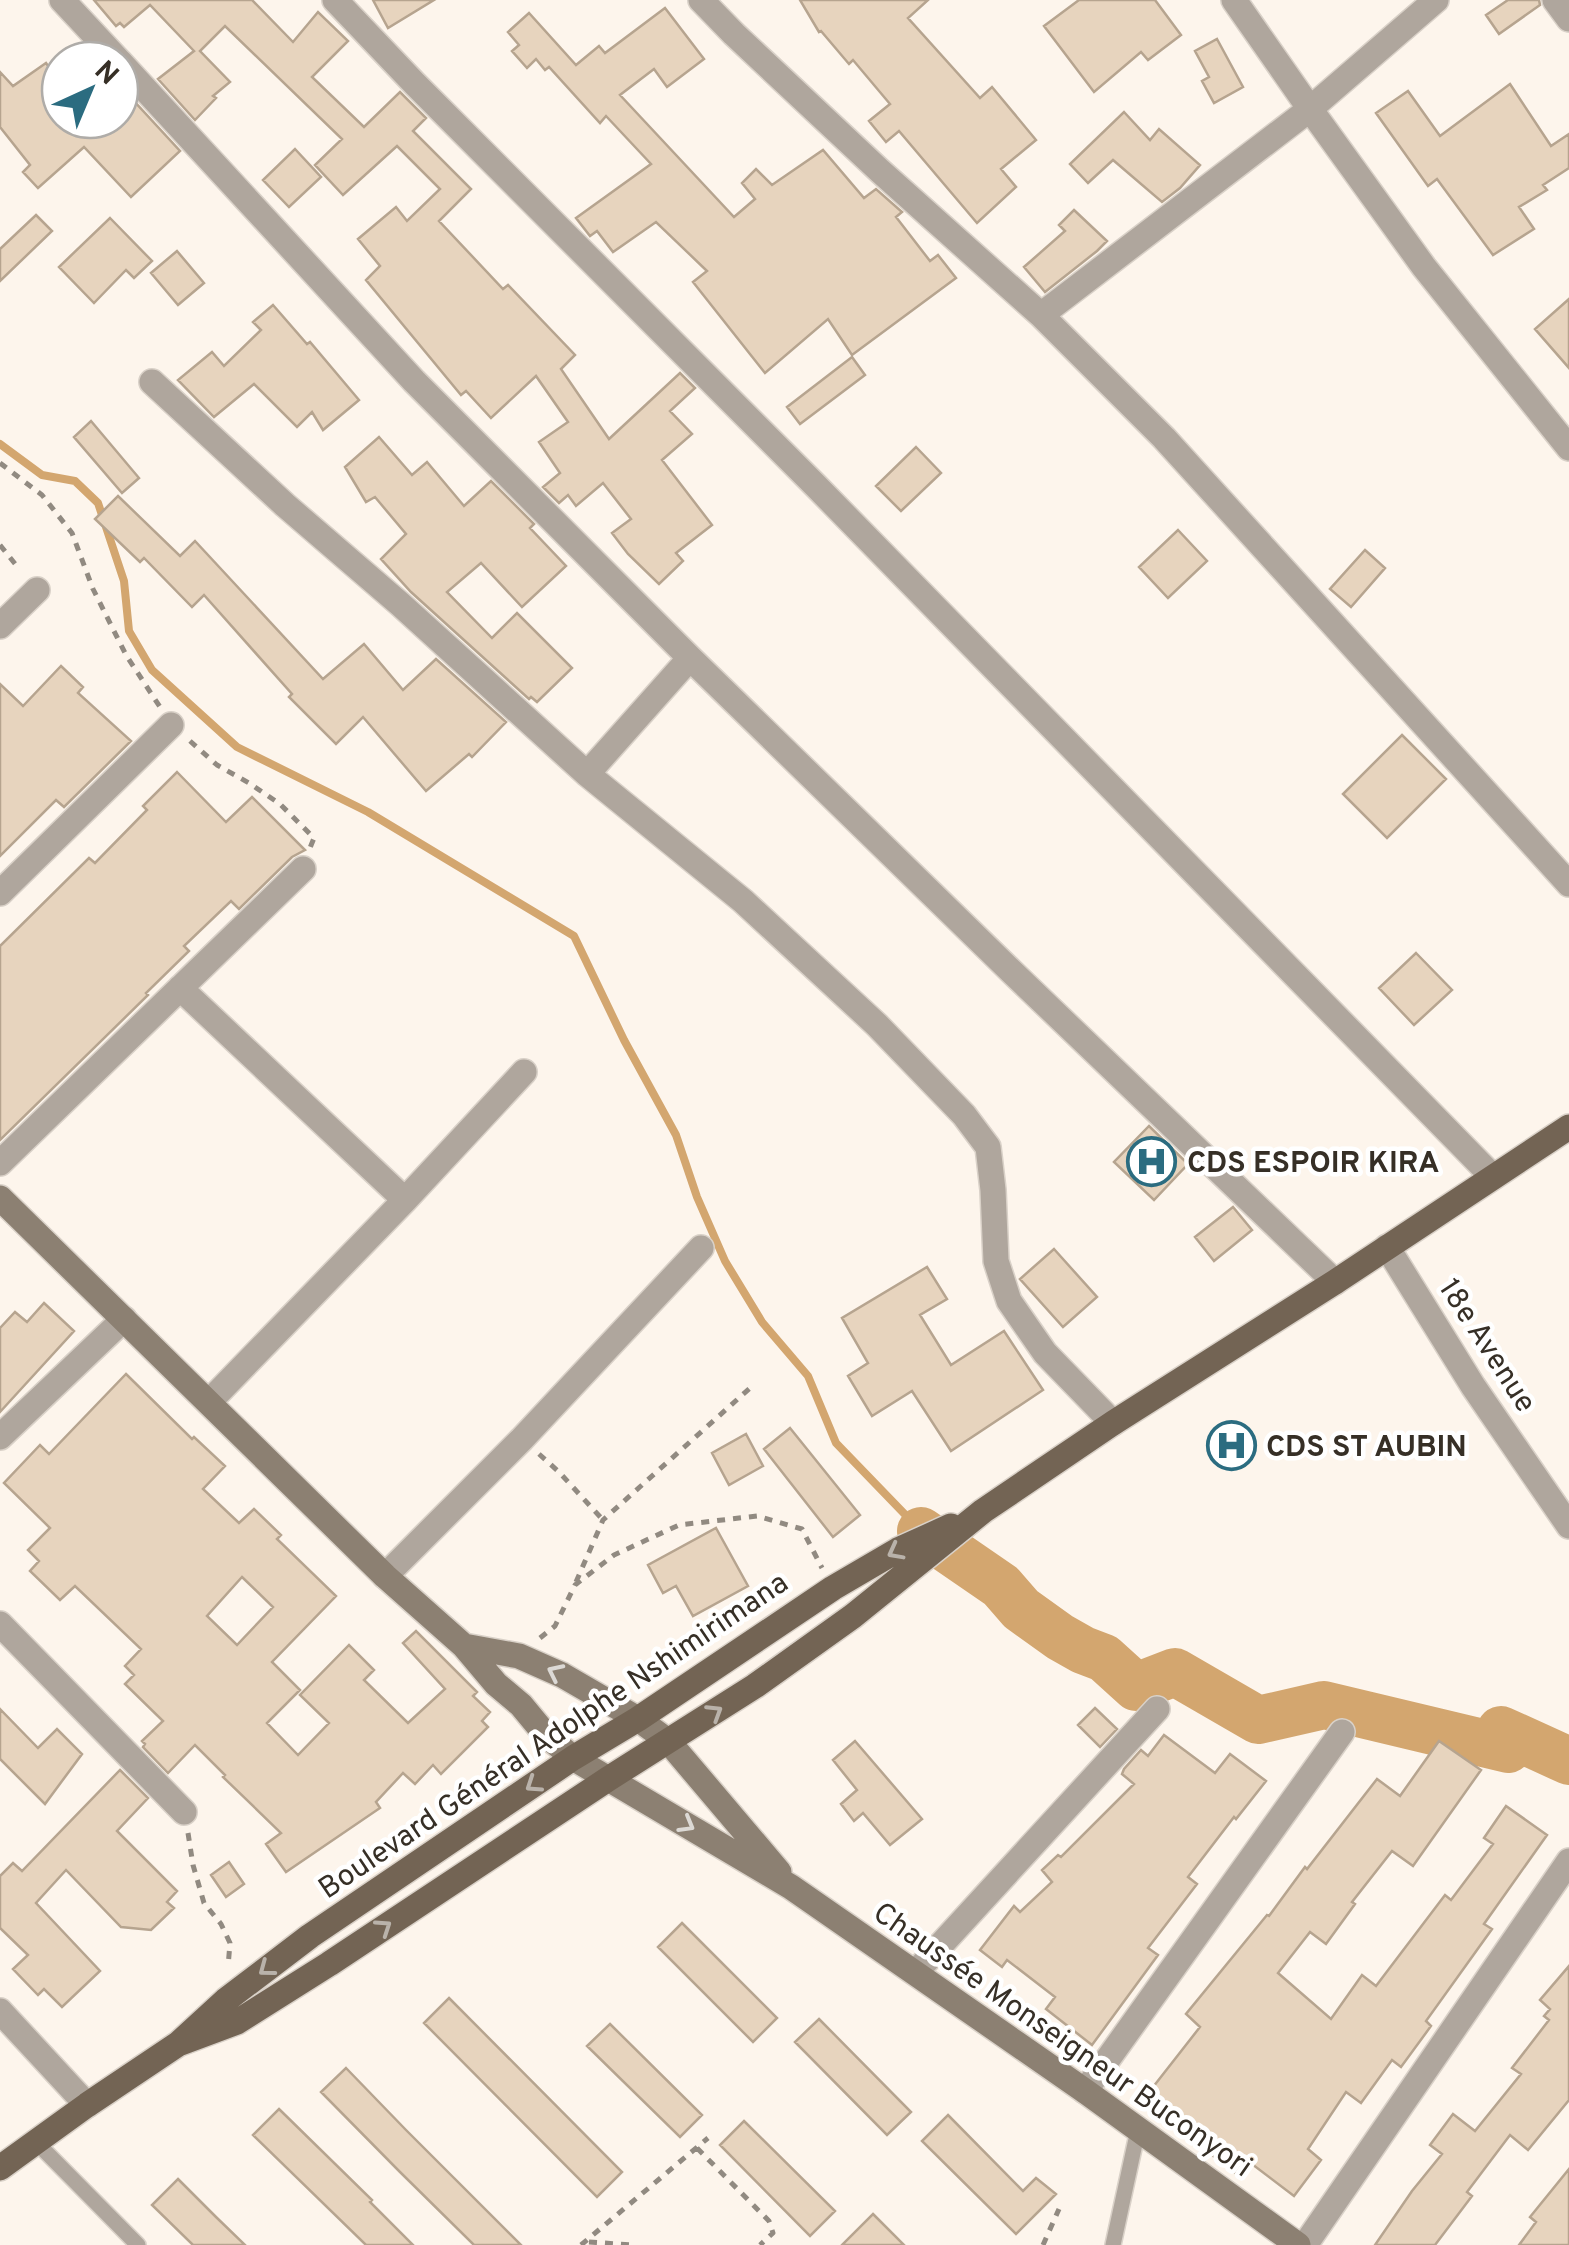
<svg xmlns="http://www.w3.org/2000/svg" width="1569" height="2245" font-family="Overpass,sans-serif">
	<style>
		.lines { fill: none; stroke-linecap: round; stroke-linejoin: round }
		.stream { stroke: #d3a66f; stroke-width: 8 }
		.river { stroke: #d3a66f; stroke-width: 48 }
		.building { fill: #e7d4be; stroke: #b6a48f; stroke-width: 2.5; fill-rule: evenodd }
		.lane-casing { stroke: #d9d1c8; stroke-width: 18 }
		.street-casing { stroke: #d9d1c8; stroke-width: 28 }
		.secondary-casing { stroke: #d9d1c8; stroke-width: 28 }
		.primary-casing { stroke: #d9d1c8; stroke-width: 28 }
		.path { stroke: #918a81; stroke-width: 5; stroke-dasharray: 8 8; stroke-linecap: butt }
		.lane { stroke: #afa69d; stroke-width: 15 }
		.street { stroke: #afa69d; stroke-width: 25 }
		.secondary { stroke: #8c8072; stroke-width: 25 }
		.primary { stroke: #736454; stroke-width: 25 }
		.oneway { stroke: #b9b2aa }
		.oneway2 { stroke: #dcd9d5 }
		.labels { text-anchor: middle; stroke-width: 9; stroke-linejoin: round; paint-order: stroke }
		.poi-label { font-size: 30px; font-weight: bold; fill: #362f26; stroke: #fff; text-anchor: start }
		.street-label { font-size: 30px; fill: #362f26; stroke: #fff }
	</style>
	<rect width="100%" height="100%" fill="#fdf5ec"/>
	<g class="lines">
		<path class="stream" d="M0,444l42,31 33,6 23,22 26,78 5,50 23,39 85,77 131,65 206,124 50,104 52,95 21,62 28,64 37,61 46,54 28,67 85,88"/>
		<path class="river" d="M921,1531l80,55 20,23 39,28 23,13 21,8 32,29 39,-15 83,48 66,-15 184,44 -7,-19 68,31"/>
	</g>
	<path class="building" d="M94,0h158l41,42 25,-30 30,29 -36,36 52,50 36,-35 26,26 -13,13 58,58 -32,32 64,68 5,-4 67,70 -14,14 48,70 71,-66 15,15 -25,23 22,23 -30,26 50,65 -36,28 7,8 -24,23 -31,-30 -16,-21 19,-14 -28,-36 -27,23 -8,-11 -9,8 -16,-16 17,-14 -21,-31 29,-20 -32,-46 -45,42 -25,-27 -5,4 -95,-115 14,-14 -22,-27 38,-32 11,14 33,-32 -43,-43 -54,49 -28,-30 27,-26 -117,-113 -25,25 30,31 -17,14 3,2 -21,22 -37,-41 36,-28 -44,-46 -26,22 -4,-4 -4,3z
		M373,0h61l-46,28z
		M800,0h128l-20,18 72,80 12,-11 44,53 -35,29 15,18 -39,36 -78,-92 -13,11 -17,-21 21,-17 -37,-44 -4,4 -28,-33 -2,1z
		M1079,0h76l26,35 -33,25 -7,-8 -47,40 -50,-66z
		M1508,0h31l1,5 -41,29 -13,-19z
		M665,8l39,51 -37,28 -13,-18 -34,26 114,122 21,-18 -13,-16 14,-14 16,16 51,-35 41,48 12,-9 26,23 -6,5 34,44 8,-6 18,23 -104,77 -24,-36 -63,54 -72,-91 14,-11 -51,-49 -43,30 -16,-21 -7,5 -14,-18 75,-54 -45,-48 -6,7 -51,-56 -4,3 -9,-11 -9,9 -15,-17 7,-6 -11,-13 21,-19 47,52 23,-19 6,7z
		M1217,39l26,48 -29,16 -12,-22 7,-4 -14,-26z
		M46,63l14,20v37h60v-34l60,65 -49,46 -47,-50 -46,41 -15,-16 7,-7 -30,-38v-55l13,14z
		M1510,84l41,62 18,-12v34l-26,17 4,5 -28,17 15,22 -41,26 -56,-76 -9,7 -52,-73 32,-22 32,45z
		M1124,112l26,28 9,-11 41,36 -20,23 -18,14 -49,-42 -25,23 -18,-19z
		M295,149l26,28 -32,30 -26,-27z
		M1074,210l33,31 -10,10 -52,41 -21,-25 41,-36 -6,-6z
		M36,215l16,16 -52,50v-32z
		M110,218l42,43 -18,17 -8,-8 -32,33 -35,-36z
		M177,251l27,32 -26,22 -27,-32z
		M1569,299v69l-34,-39z
		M273,305l34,39 3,-2 49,58 -36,30 -11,-18 -15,15 -43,-43 -40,33 -36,-37 34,-28 12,14 37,-36 -8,-8z
		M852,357l13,18 -65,49 -13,-17z
		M91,421l48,57 -17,15 -48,-56z
		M379,437l33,38 15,-13 37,44 27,-25 43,43 -4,4 36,38 -44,41 -41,-44 -34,29 45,46 25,-25 55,55 -35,34 -6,-5 -2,2 -118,-107 -30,-33 25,-25 -31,-37 -9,5 -21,-35z
		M916,447l25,26 -40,38 -25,-25z
		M118,496l62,60 15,-15 128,138 41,-35 39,46 33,-31 70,63 -34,35 -3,-3 -43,37 -63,-74 -27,27 -47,-47 3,-3 -88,-99 -12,12 -48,-49 -4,4 -45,-43z
		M1178,530l29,31 -39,37 -29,-31z
		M1365,550l20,18 -34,39 -21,-18z
		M61,666l22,21 -5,6 53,48 -67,66 -8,-7 -56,56v-172l23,22z
		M1402,735l44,44 -59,59 -44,-44z
		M177,772l49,50 26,-25 53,53 -13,7 -53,52 -8,-8 -47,45 5,5 -43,42 2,2 -148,145v-194l89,-88 6,5 52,-53 -4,-4z
		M1416,953l36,37 -38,35 -35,-37z
		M1149,1126l39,38 -34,36 -40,-38z
		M1233,1207l19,23 -38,31 -19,-24z
		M1054,1249l43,48 -34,30 -43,-48z
		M927,1267l20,32 -27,16 31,50 53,-34 39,59 -92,61 -39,-60 -40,25 -24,-40 20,-13 -26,-45z
		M44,1303l30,28 -74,81v-84l15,-16 12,10z
		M126,1374l66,65 2,-2 31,29 -22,23 36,34 15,-14 27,26 -4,4 59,57 -64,66 28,28 -33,33 31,32 31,-32 -29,-28 49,-50 25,25 -10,10 44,43 37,-34 -42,-46 13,-12 61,61 -4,4 17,16 -8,9 6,6 -47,47 -8,-9 -18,19 -12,-11 -27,29 4,6 -94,64 -20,-28 15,-11 -58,-56 2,-2 -30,-30 -27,28 -25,-26 2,-3 -3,-3 21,-20 -38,-37 9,-9 -9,-9 16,-17 -66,-63 -15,14 -30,-29 9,-10 -11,-11 22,-22 -46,-45 36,-38 9,9zM242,1577l31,30 -36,38 -30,-29z
		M790,1428l70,87 -27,22 -69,-88z
		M746,1434l17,32 -34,19 -17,-32z
		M716,1528l32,58 -55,30 -17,-30 -13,7 -15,-28z
		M1095,1708l22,21 -17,18 -22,-22z
		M0,1709l38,39 19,-19 25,25 -37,50 -45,-45z
		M1164,1735l51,38 15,-19 36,27 -30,38 -2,-2 -46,60 9,7 -49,64 10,7 -66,90 -46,-36 9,-12 -48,-37 -5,7 -22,-17 34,-44 6,6 32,-30 -10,-12 16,-15 3,2 73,-73 -12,-10 2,-5 17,-19 7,6z
		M855,1741l67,78 -32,26 -27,-32 -9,8 -13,-17 16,-14 -24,-30z
		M1439,1741l42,29 -68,96 -21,-15 -40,51 3,2 -29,40 -16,-12 -32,41 53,46 31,-44 14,11 69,-91 6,5 42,-56 -9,-6 22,-32 41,29 -63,89 8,5 -66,92 5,5 -30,41 -9,-7 -31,43 -15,-11 -38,57 13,11 -27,36 -46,-35 -10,14 -30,-23 3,-4 -65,-52 54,-69 -14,-13 81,-99 2,1 36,-49 2,2 70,-90 23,17z
		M120,1770l28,28 -31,33 60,60 -10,11 7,6 -23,22 -30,-3 -55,-57 -30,33 64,68 -38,36 -18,-18 -6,6 -25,-26 15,-14 -28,-27v-52l13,-13 9,8z
		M229,1862l15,22 -18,13 -15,-22z
		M682,1923l95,95 -24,24 -95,-95z
		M1569,1966v134l-41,50 -18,-15 -43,57 5,4 -37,49h-60l37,-54 30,-37 -12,-9 23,-31 22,17 46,-57 -9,-6 37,-48 -5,-4 6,-7 -10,-9z
		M449,1998l173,174 -25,25 -173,-174z
		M819,2019l92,93 -24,23 -92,-93z
		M610,2024l92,91 -22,22 -93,-91z
		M346,2068l60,62 115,115h-47l-74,-73 -79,-80z
		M279,2109l93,91 -2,2 43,43h-47l-113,-110z
		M948,2115l75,76 13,-13 20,16 -40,40 -94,-93z
		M744,2121l91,90 -25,25 -90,-91z
		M1569,2169v76h-50l17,-23 -6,-5z
		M178,2179l38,38 29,28h-52l-41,-40z
		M873,2214l31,31h-62z"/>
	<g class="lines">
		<defs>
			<path id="lane" d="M37,2143l101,102
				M1113,2245l25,-115"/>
			<path id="street" d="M62,0l56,60
				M335,0l80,84 401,402 677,691
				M701,0l33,34 146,137 161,144 123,123 405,446
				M1234,0l76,109 114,158 145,181
				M1555,0l14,19
				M120,62l294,319 276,277 322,314 323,310
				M1041,315l269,-206 126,-109
				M152,382l133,123 115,99 187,170 156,127 134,124 87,90 24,32 5,43 3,71 13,40 36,52 68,70
				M0,626l37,-36
				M587,774l103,-116
				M0,893l171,-168
				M180,988l225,212
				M0,1163l303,-294
				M1387,1247l86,139 96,140
				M209,1402l196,-202 119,-128
				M0,1437l124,-118
				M385,1576l137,-137 179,-191
				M0,1624l184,188
				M916,1972l241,-263
				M0,2011l87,94
				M1085,2091l257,-359
				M1305,2245l264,-384"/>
			<path id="secondary" d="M0,1198l385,378 79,70 32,38 25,21 24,29 28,24 218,129 294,204 213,154
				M464,1646l55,10 43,19 76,44 30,22 111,131"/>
			<path id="primary" d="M178,2044l59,-22 92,-58 279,-185 147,-93 98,-70 130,-105 130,-88 222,-141 234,-155
				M0,2168l87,-63 91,-61 48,-44 84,-64 263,-178 65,-39 195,-131 65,-38 53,-24"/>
		</defs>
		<use href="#lane" class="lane-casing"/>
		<use href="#street" class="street-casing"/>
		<use href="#secondary" class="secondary-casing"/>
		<use href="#primary" class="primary-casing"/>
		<path class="path" d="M0,463l42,32 30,38 21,56 33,66 34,52
			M0,545l20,25
			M190,741l27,24 32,18 31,21 34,34 -4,10
			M539,1454l20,18 44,48
			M576,1582l27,-62 147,-132
			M540,1638l15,-12 20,-41 39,-30 65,-30 78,-9 45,13 20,39
			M188,1833l5,32 11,38 17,21 9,19 -2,24
			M697,2148l72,73 4,12 -13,12
			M589,2242l44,3
			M581,2245l127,-107
			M1043,2245l16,-36"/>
		<use href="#lane" class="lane"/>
		<use href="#street" class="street"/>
		<use href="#secondary" class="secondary"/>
		<use href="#primary" class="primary"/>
	</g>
	<defs><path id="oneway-chevron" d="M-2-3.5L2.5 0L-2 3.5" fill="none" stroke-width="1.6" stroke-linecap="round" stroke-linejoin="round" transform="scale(2.5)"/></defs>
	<g class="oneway">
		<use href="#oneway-chevron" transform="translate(895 1552) rotate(152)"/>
		<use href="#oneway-chevron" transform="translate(715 1712) rotate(-32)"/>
		<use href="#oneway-chevron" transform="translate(533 1785) rotate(146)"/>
		<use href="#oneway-chevron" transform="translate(384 1927) rotate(-34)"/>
		<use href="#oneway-chevron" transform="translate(266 1969) rotate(143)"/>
	</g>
	<g class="oneway2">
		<use href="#oneway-chevron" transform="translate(555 1672) rotate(-154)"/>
		<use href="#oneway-chevron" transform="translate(687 1825) rotate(30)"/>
	</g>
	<defs>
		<symbol id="hospital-ring" viewBox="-11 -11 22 22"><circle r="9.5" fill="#fff" stroke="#2b6c80" stroke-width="1.5"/><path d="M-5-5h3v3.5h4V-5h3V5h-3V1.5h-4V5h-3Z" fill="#2b6c80"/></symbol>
	</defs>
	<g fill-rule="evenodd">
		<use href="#hospital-ring" x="1124" y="1134" width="55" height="55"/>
		<use href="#hospital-ring" x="1204" y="1418" width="55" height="55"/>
	</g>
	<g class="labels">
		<g class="poi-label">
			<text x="1187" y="1172">CDS ESPOIR KIRA</text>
			<text x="1266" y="1456">CDS ST AUBIN</text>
		</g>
		<g class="street-label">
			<text transform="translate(1488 1345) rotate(57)" y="10">18e Avenue</text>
			<text transform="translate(553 1735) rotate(-34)" y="10">Boulevard Général Adolphe Nshimirimana</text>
			<text transform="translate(1063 2039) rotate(35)" y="10">Chaussée Monseigneur Buconyori</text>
		</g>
	</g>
	<g transform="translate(90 90) rotate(44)"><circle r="48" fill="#ffffff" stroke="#afaca8" stroke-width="2.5"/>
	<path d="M0-8L18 38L0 25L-18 38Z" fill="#2b6c80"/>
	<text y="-15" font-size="28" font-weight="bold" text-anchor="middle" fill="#362f26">N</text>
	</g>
</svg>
